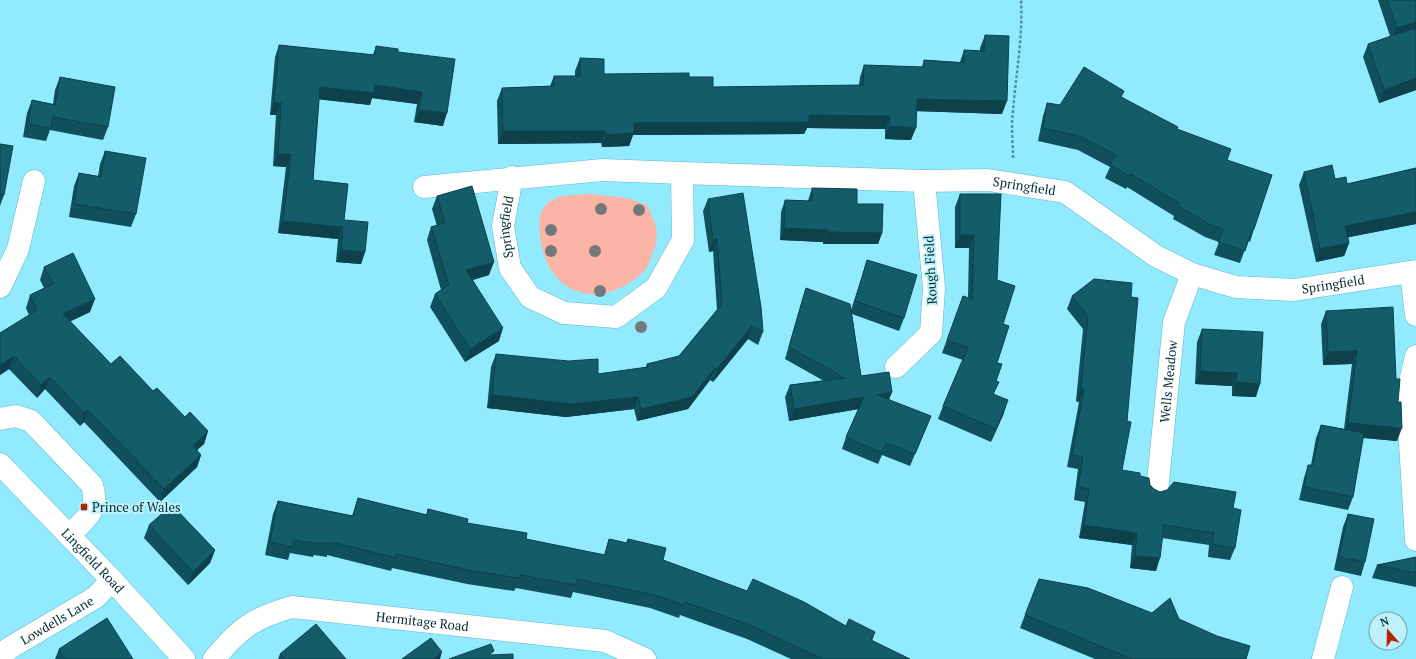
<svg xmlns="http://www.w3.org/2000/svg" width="1416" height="659" font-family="'PT Serif',serif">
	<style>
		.green { fill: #fbb4a5 }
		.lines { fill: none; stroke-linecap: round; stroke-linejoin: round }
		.minor-casing { stroke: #5fb7ca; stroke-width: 23 }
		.path { stroke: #5093a1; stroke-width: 2.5; stroke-dasharray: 3 2; stroke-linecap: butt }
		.minor { stroke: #fff; stroke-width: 22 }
		.tree { fill: #73797b }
		.wall { fill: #10505c }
		.shaded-wall { fill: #0d414b }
		.building { fill: #135d6b; stroke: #0d414b }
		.poi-dot { fill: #b12404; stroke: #bff1fc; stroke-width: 1.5 }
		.labels { text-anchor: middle; stroke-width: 4; stroke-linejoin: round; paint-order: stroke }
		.street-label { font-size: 13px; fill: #042d34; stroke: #bff1fc }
		.poi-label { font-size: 13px; fill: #042d34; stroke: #bff1fc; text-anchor: start }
	</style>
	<rect width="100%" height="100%" fill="#91eafd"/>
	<path class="green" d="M590,194l37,4 20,7c10,21 14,30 4,52 -2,4 -3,10 -6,13 -42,43 -99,27 -105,-35 -1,-12 -2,-21 7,-31 9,-10 31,-9 43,-10z"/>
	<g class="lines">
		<defs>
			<g id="minor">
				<path id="s1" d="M682,173l242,8 64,-1 77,12 91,64 36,18 44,13 58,3 122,-19"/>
				<path id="s2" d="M424,187l178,-17 80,3 1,67 -27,48 -40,29 -52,-4 -34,-16 -20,-29 -7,-42 9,-49"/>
				<path d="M1411,272l5,43"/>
				<path d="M0,287l18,-38 16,-68"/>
				<path d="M1416,356l-9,39 9,145"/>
				<path d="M896,367l35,-34 3,-45 -10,-107"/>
				<path d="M0,419l16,-3 15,5 61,64c8,25 -6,34 -23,50"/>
				<path id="s3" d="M0,464l112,116 72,79"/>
				<path id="s4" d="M1157,492l17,-170 18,-48"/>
				<path id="s5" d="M1,659l7,-10 88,-52 16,-17"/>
				<path id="s6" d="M214,659c26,-31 39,-41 78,-52l313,34 40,18"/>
				<path d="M1323,659l19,-72"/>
			</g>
		</defs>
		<use href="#minor" class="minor-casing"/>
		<path class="path" d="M1013,158c0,-15 -2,-31 0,-47 3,-37 10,-74 8,-111"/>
		<use href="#minor" class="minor"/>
	</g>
	<g class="tree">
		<circle cx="601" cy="209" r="6"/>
		<circle cx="639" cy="210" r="6"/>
		<circle cx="551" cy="230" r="6"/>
		<circle cx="551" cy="251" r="6"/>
		<circle cx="595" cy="251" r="6"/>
		<circle cx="600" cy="291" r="6"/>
		<circle cx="641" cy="327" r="6"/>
	</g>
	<path class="wall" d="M1378,0h38v90l-37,13 -16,-46 5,-13 22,-8z
		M985,35l17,79 -86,-3 -5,29 -26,-1v-10l-78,-1 -3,6 -171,1 -4,11 -27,1 -1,-4 -103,1 -1,-43 5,-13 48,-2 4,-10h21v-5l5,-13 24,16 85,3 24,10 146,-2 1,-8 4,-12 58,2 2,-7 36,2 4,-12 16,1v-3z
		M279,45l94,10 3,-9 22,6 45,74 -29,-4 3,-18 -45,-6 -2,7 -51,-6 -6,81 31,40 21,32 -4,12 -25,-2 2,-23 -60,-6 8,-66 -13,-1 3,-51h-6l5,-58z
		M60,77l48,50 -5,13 -53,-10 -4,11 -23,-4 4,-24 5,-13 21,4 2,-14z
		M1122,97l55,32 50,31 27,69 -4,13 -2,-1 -8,22 -26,-8 5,-13 -14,-5 -32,-18 1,-3 -47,-29 -1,2 -21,-11 5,-11 -32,-17 -40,-9 5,-25 4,-13 13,2z
		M0,144l4,51 -4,11z
		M105,151l31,63 -5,13 -62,-10 5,-31 5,-13 19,3 2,-12z
		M1416,168v56l-68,13 1,6 -5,13 -28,6 -17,-77 5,-13 31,7 12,5z
		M812,188l45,16 25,29 -4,11h-55v-2l-43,-2 1,-28 4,-12 23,1z
		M960,194l37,86 6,44 -6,39 -1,18 -2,13 10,19 -13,29 -53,-23 5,-13 20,-46 -21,-7 21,-57 5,2 1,-50h-14v-41z
		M437,196l52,79 -16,5 26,61 -34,21 -35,-55 5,-13 6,-4 -14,-50 4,-13 6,-1 -5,-17z
		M708,199l55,133 -5,13 -10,-6 -35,43 -3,-2 -22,29 -51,12 -3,-12 -68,8 -79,-9 4,-41 5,-13 102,20 48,-7 1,-3 32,-8 38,-46 -4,-59 -4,1 -6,-41z
		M867,260l37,58 -5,13 -47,-17 9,62 31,16 -3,7 37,29 -16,38 -28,-11 -4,9 -36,-15 4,-12 12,-28 -69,12 -4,-24 5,-12 34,-4 -39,-22 17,-59 4,-12 45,22 12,-37z
		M44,267l46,45 -20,9 41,43 42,27 32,26 23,14 -4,13 -7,6 4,5 -4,12 -37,35 -76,-80 -4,4 -35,-37 -8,9 -28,-29 -9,6v-42l29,-18 -3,-7 4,-13 14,-7 -4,-8z
		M1072,296l59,1 -9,173 18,6 10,9 4,4 6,3 73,16 2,40 -5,12 -22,-3 1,-12 -47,-7 -6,33 -26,-3 2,-23 -53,-7 6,-36 -11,-2 4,-31 -11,-2 12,-65 -3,-1 7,-72 -16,-20z
		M1326,311l70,68 2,23 -1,39 -34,-3 -10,59 -5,13 -49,-10 5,-22 4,-13h3l5,-27 5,-13 23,4 8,-65 -29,1 -2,-41z
		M1202,329l54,68 -24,-1v-10l-37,-2 2,-42z
		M358,498l68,17 2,-6 39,14 59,16 78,16 5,-16 17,4 2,-4 35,21 84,31 99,35 29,6 -3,9 38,18h-119l-44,-20 -67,-24 -1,3 -29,-10 -77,-16 -2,6 -55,-10 -2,3 -47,-7 -75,-16 -1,3 -64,-16v2l-13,-2 -1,2 -23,-4 -2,7 -23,-5 8,-41 5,-13 74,15z
		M1348,514l17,48 -4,14 -27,-6 9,-43z
		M149,525l66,25 -5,13 -22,22 -44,-47z
		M1416,557v30l-44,-9 5,-13z
		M1152,613l27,6 67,40h-151l-75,-31 5,-13z
		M59,649l74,10h-78z
		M280,654l66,5h-68z"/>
	<path class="shaded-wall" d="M1416,22v11l-24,8 5,-13z
		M1416,78v12l-37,13 5,-13z
		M375,85l47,7 -5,12 -45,-6 -2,7 -55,-6 5,-12z
		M917,99l90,2 -5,13 -89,-3z
		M274,102l7,1 -5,12h-6z
		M419,110l28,3 -4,13 -29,-4z
		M809,115l81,1 -5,13 -78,-1 -3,6 -171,1 -4,11 -27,1 4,-12 28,-12z
		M889,126l27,2 -5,12 -26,-1z
		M503,131h103l-5,12 -103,1z
		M278,154h13l-5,13 -13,-1z
		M1416,212v12l-76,15 5,-13z
		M283,221l60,6 -5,12 -60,-6z
		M784,228l44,2 -5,12 -43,-2z
		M828,232l54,1 -4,11h-55z
		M960,235h14l-5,13h-14z
		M717,239l-4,12 -4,1 4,-12z
		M1349,243l-5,13 -28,6 4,-13z
		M341,250l24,2 -4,12 -25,-2z
		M494,262l-5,13 -27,8 4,-13z
		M95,299l-5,13 -31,15 4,-13z
		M752,326l-4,13 -35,43 4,-13z
		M503,328l-4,13 -34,21 5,-13z
		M1357,351l-5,13 -29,1 5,-13z
		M14,356l-5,13 -9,6v-10z
		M715,368l-5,12 -22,29 -51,12 4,-12z
		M1200,371l37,2 -5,13 -37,-2z
		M50,377l-5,12 -8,9 4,-13z
		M1236,382l24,2 -4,13 -24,-1z
		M1081,389h3l-5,13 -3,-1z
		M892,392l-5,12 -10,-9z
		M492,395l146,2 -4,12 -68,8 -79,-9z
		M864,397l-5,12 -70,12 5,-12z
		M1008,400l-4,13 -13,29 5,-13z
		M88,410l-4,12 -4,4 4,-13z
		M1348,423l54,5 -5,13 -54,-5z
		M208,431l-4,13 -16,14 5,-12z
		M201,455l-4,12 -37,35 4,-13z
		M1084,525l53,8 -5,12 -53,-7z
		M215,550l-5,13 -22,22 5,-13z
		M1135,556l25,2 -4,13 -26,-3z
		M442,652l-2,7h-6z"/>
	<path class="building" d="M1387,0h29v22l-19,6z
		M1415,28l1,3v47l-32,12 -16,-46z
		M985,35l24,1 -2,65 -90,-2 -1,29 -27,-2 1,-10 -81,-1v7l-175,1v10l-28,2v-4h-103l-1,-43 52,-2v-10h26v-18l24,1v15l85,-1v4h24v10l150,-2 1,-20 60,2v-7l40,3v-13l20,1z
		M279,45l96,10 1,-9 22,3v3l57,7 -8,54 -28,-3 3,-18 -47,-7 -1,8 -54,-6 -7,93 35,4 -4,36 24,2 -3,30 -24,-2 2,-23 -60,-6 8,-67h-13l3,-51 -7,-1z
		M1084,67l40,24 -3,6 57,30 -1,2 54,20 -4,11 45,15 -18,54h-2l-7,22 -27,-9 5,-13 -14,-5 -31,-18 1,-3 -48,-29 -1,2 -20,-11 6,-10 -34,-18 -39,-9 4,-25 13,2z
		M60,77l55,10 -7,40 -55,-10 -2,11 -23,-4 4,-24 23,5z
		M0,144l13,2 -9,49 -4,-1z
		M105,151l41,7 -10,56 -62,-10 5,-31 22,4z
		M1332,165l3,14 11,-2 1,7 69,-16v44l-71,14 4,17 -29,6 -16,-77z
		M472,186l22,76 -28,8 37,58 -33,21 -35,-55 14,-9 -18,-58 14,-4 -8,-27z
		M812,188l45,1v15h26l-1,29 -54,-1v-2l-44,-2 1,-28 27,1z
		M743,193l18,114 2,25 -11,-6 -35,43 -2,-1 -23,29 -51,12 -3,-12 -67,7 -79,-9 4,-41 72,7 30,-2v15l50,-7 -1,-3 32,-8 43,-52 -5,-65 -4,1 -5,-41z
		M960,194h41l-4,86 18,6 -12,38 6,2 -12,37 5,1 -6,17 3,1 -6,12 15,6 -12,29 -53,-23 25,-59 -21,-7 16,-44 9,3 2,-64h-14z
		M73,253l22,46 -32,15 48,50 9,-8 33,35 4,-3 28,29 5,-5 18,19 -15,15 8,9 -37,34 -76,-79 -4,3 -34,-36 -9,8 -27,-29 -14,9v-32l37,-23 -7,-15 23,-11 -9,-17z
		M867,260l50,15 -13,43 -49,-17z
		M1094,279l38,4 -1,14 7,1 -11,123 4,1 -9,48 18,3v3l9,2 1,7 4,4 6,3 7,-2 7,-8 62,10 -3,16 8,2 -6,38 -23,-4 2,-11 -50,-8 -4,33 -25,-2 2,-23 -53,-8 5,-36 -11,-2 5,-30 -11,-2 12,-66h-3l7,-73 -16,-20z
		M806,288l44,16 11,72 28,-4 3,20 -15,3 54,21 -16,38 -29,-11 -4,10 -36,-16 18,-40 -70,12 -4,-24 55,-7 -56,-31z
		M1393,307l3,72h4l-2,23h3l1,26 -54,-5 9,-72 -29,1 -2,-41z
		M1202,329l61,3 -3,52 -24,-2 1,-9 -37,-2z
		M1321,425l43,8 -11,64 -49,-10 4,-22h5z
		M358,498l69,17 1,-6 40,10 -1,4 60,10 -1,6 79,16 4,-16 18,4 1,-4 38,9 -3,12 84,31 6,-12 51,23 42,24 3,-7 26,13 -4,8 39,19h-87l-71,-33 -67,-24 -1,3 -29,-10 -78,-16 -1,6 -56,-10 -1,3 -47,-7 -76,-17v4l-64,-16 -1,2 -12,-2 -1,2 -24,-4 -2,7 -22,-5 8,-41 75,15z
		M172,505l43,45 -22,22 -44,-47z
		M1348,514l26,5 -9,43 -26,-5z
		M1416,557v16l-39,-8z
		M1039,579l49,9 64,25 18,-15 9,21 38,17 33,10 -4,13h-114l-107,-44z
		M107,618l26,41h-68l-6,-10z
		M316,624l30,35h-62l-4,-5z
		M431,638l11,14 -8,7h-32z
		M491,644l3,7 -5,4 24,-1v5h-64z"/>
	<rect class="poi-dot" x="80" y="503" width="8" height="8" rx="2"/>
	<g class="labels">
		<g class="street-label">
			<text dy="5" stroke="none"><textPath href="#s1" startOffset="343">Springfield</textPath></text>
			<text dy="5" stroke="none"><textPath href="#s2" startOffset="597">Springfield</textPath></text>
			<text transform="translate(930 270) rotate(-93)" y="5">Rough Field</text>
			<text dy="5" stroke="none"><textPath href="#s1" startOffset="679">Springfield</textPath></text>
			<text dy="5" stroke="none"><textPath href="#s4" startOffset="111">Wells Meadow</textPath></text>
			<text dy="5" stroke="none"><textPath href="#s3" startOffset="134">Lingfield Road</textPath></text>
			<text dy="5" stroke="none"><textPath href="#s5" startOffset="69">Lowdells Lane</textPath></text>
			<text dy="5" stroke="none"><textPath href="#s6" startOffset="227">Hermitage Road</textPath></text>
		</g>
		<g class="poi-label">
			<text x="92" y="512">Prince of Wales</text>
		</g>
	</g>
	<g transform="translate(1388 631) rotate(340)"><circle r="19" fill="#bff1fc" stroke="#74a3ac"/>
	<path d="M0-3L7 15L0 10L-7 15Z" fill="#b12404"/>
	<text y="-6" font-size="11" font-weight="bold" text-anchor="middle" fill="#042d34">N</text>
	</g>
</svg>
